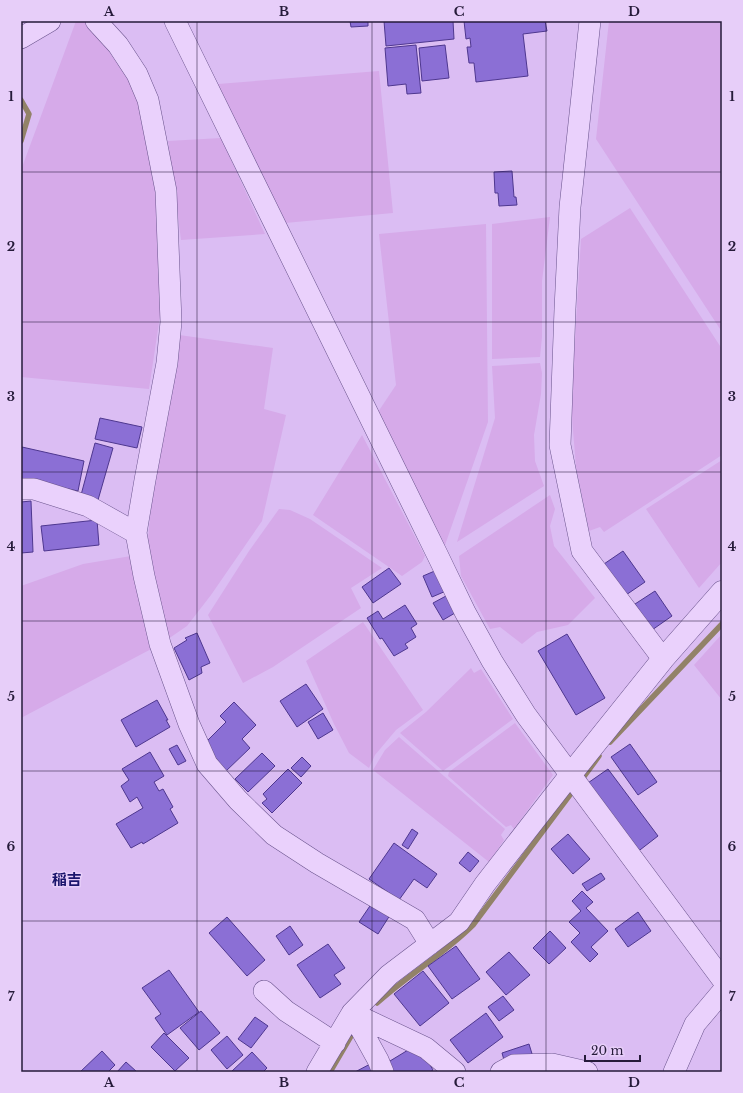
<svg xmlns="http://www.w3.org/2000/svg" width="743" height="1093" font-family="'Libre Baskerville','Noto Sans JP',serif">
	<style>
		.farmland { fill: #d6aae9 }
		.lines { fill: none; stroke-linecap: round; stroke-linejoin: round }
		.stream { stroke: #928268; stroke-width: 5.5 }
		.building { fill: #8b6fd5; stroke: #4e378f }
		.minor-casing { stroke: #6a548d; stroke-width: 22 }
		.tertiary-casing { stroke: #6a548d; stroke-width: 23 }
		.minor { stroke: #ead1fc; stroke-width: 21 }
		.tertiary { stroke: #ead1fc; stroke-width: 22 }
		.grid { fill: none; stroke: #261b3a; stroke-width: 1; stroke-opacity: 0.55 }
		.labels { text-anchor: middle; stroke-width: 3; stroke-linejoin: round; paint-order: stroke }
		.quarter-label { font-size: 15px; font-weight: bold; fill: #1b156c; stroke: #e7cef9 }
		.neatline { fill: none; stroke: #261b3a; stroke-width: 1.5 }
		.grid-label { font-size: 13px; text-anchor: middle; font-weight: bold; fill: #261b3a }
	</style>
	<rect width="100%" height="100%" fill="#dbbdf3"/>
	<path class="farmland" d="M76,21h13l42,52 23,90 9,133 -14,93 -128,-12v-207z
		M609,21h113v311l-126,-193z
		M379,71l14,142 -108,10 -68,-135 1,-4z
		M221,138l44,96 -84,6 -13,-99z
		M630,208l92,141v106l-118,77 -4,-5 -11,4 -13,-64 -5,-61 10,-167z
		M550,217l-8,64v56l-2,20 -48,2v-135z
		M486,224l2,198 -44,126 -68,-133 20,-30 -17,-151z
		M179,335l94,13 -9,61 22,6 -24,106 -51,74 -24,31 -19,13 -16,-65 -4,-35 5,-55z
		M540,363l2,10 -1,21 -7,41 1,26 9,25 -87,56 38,-124 -3,-52z
		M362,435l63,121 -3,6 -20,14 -89,-61z
		M722,460v102l-23,26 -53,-79z
		M550,495l5,14 -5,17 4,20 41,52 -27,27 -31,7 -15,12 -22,-17 -10,2 -29,-53 -2,-20z
		M279,509l11,1 20,9 72,49 -31,20 10,20 -88,59 -30,16 -35,-68 41,-64z
		M131,556l24,91 -134,71v-132l62,-22z
		M363,622l60,88 -27,20 -21,25 -6,13 -20,-15 -15,-29 -28,-63z
		M722,634v66l-28,-35z
		M471,668l3,5 7,-4 32,50 -70,52 -43,-38 26,-21z
		M515,723l38,52 -39,54 -3,-4 -5,2 -58,-51 1,-4z
		M399,737l106,92 -4,6 3,5 -15,22 -116,-92 12,-20z"/>
	<g class="lines">
		<path class="stream" d="M21,100l8,14 -8,27
			M610,742l112,-118
			M580,782l19,-26
			M377,1003c31,-28 67,-49 96,-78l102,-137
			M330,1072l21,-36"/>
	</g>
	<path class="building" d="M350,21h18v5l-17,1z
		M384,21h69l1,18 -68,7z
		M464,21h81l2,10 -24,3 5,42 -52,6 -2,-19h-5l-2,-16h4l-1,-9 -4,1z
		M416,45l5,48 -14,1 -1,-10 -18,2 -3,-38z
		M445,45l4,33 -27,3 -3,-33z
		M512,171l2,26h2l1,8 -18,1 -1,-13h-3l-1,-21z
		M100,418l42,9 -5,21 -42,-9z
		M95,443l18,5 -15,52 -17,-5z
		M22,447l62,14 -6,30 -57,-12v-25z
		M31,501l2,51 -12,1v-51z
		M97,520l2,25 -55,6 -3,-25z
		M623,551l22,31 -22,15 -22,-31z
		M389,568l12,16 -28,19 -11,-16z
		M437,570l9,21 -14,6 -9,-21z
		M655,591l17,25 -20,14 -17,-26z
		M446,596l9,17 -12,7 -10,-17z
		M405,605l12,19 -6,4 5,9 -11,7 3,4 -14,8 -12,-18 -2,1 -13,-21 11,-7 5,8z
		M197,633l13,30 -9,4 1,6 -13,7 -15,-32 13,-8 -2,-2z
		M567,634l38,64 -29,17 -38,-64z
		M306,684l17,25 -26,18 -17,-26z
		M157,700l11,20h-2l4,7 -34,20 -15,-27z
		M234,702l22,23 -14,14 8,9 -25,24 -20,-29 21,-21 -6,-6z
		M323,713l10,17 -15,9 -10,-17z
		M630,744l27,38 -19,13 -27,-38z
		M177,745l9,16 -8,4 -9,-16z
		M150,752l14,24 -10,6 5,9 4,-2 10,18 -3,2 8,14 -35,21 -1,-2 -11,6 -15,-24 27,-16 -6,-11 -7,5 -9,-16 8,-6 -7,-11z
		M262,753l13,13 -27,26 -13,-13z
		M302,757l9,9 -10,11 -10,-9z
		M288,769l14,14 -30,30 -10,-10 5,-4 -4,-5z
		M608,769l50,67 -22,17 -51,-68z
		M412,829l6,4 -10,16 -6,-4z
		M568,834l22,25 -17,15 -22,-25z
		M394,843l43,31 -10,14 -13,-9 -15,21 -30,-21z
		M468,852l11,9 -9,11 -11,-9z
		M601,873l4,6 -18,12 -5,-7z
		M582,891l11,11 -7,6 22,23 -17,16 7,7 -8,8 -19,-20 9,-9 -11,-11 12,-11 -9,-10z
		M374,900l18,12 -14,22 -19,-12z
		M638,912l13,19 -23,16 -13,-18z
		M227,917l38,43 -18,16 -38,-43z
		M290,926l13,19 -14,10 -13,-19z
		M550,931l16,17 -17,16 -16,-16z
		M328,944l17,24 -11,7 7,9 -21,14 -23,-33z
		M456,946l24,33 -28,20 -24,-33z
		M509,952l21,23 -24,20 -20,-23z
		M169,970l30,42 -32,23 -12,-17 6,-4 -19,-26z
		M423,971l26,32 -29,23 -26,-32z
		M503,996l11,14 -15,11 -11,-14z
		M201,1011l19,22 -21,17 -19,-22z
		M486,1013l17,24 -35,26 -18,-23z
		M255,1017l13,9 -17,22 -13,-9z
		M164,1033l25,25 -14,13 -24,-24z
		M227,1036l16,19 -16,14 -16,-19z
		M418,1044l15,26 -3,2h-41l-4,-8z
		M529,1044l4,13 -29,3 -2,-7z
		M102,1051l13,14 -7,7h-28z
		M252,1052l15,16 -4,4h-32z
		M126,1062l11,10h-20z
		M374,1062l5,10h-24z"/>
	<g class="lines">
		<defs>
			<path id="minor" d="M96,21l22,24 19,29 11,26 18,91 5,131 -4,41 -22,117 -9,53 8,43 16,68 29,80 18,40 31,36 36,35 43,28 98,57 15,24
				M175,21l262,533 28,58 27,49 34,54 196,264
				M590,21l-20,186 -5,102 -5,136 22,106 81,108
				M21,38l29,-17
				M21,489h13l54,17 48,27
				M264,991l22,20 49,32
				M352,1013l74,35 29,24
				M352,1013l26,47 5,12
				M317,1072l35,-59 37,-38 70,-53 26,-38 85,-109
				M501,1072l13,-7 38,-1 35,8
				M674,1072l21,-48 27,-32"/>
			<path id="tertiary" d="M570,775l93,-116 59,-67"/>
		</defs>
		<use href="#minor" class="minor-casing"/>
		<use href="#tertiary" class="tertiary-casing"/>
		<use href="#minor" class="minor"/>
		<use href="#tertiary" class="tertiary"/>
	</g>
	<path class="grid" d="M197,21v1051M372,21v1051M546,21v1051M21,172h701M21,322h701M21,472h701M21,621h701M21,771h701M21,921h701"/>
	<g class="labels">
		<g class="quarter-label">
			<text x="67" y="885">稲吉</text>
		</g>
	</g>
	<rect width="743" height="1093" fill="none" stroke="#e7cef9" stroke-width="44"/>
	<path d="M585 1055v6h55v-6" fill="none" stroke="#261b3a" stroke-width="2"/>
	<text x="591" y="1055" font-size="12" fill="#261b3a" stroke="#e7cef9" stroke-width="3" paint-order="stroke">20 m</text>
	<rect x="22" y="22" width="699" height="1049" class="neatline"/>
	<g class="grid-label">
		<text x="109" y="16">A</text>
		<text x="284" y="16">B</text>
		<text x="459" y="16">C</text>
		<text x="634" y="16">D</text>
		<text x="11" y="101">1</text>
		<text x="732" y="101">1</text>
		<text x="11" y="251">2</text>
		<text x="732" y="251">2</text>
		<text x="11" y="401">3</text>
		<text x="732" y="401">3</text>
		<text x="11" y="551">4</text>
		<text x="732" y="551">4</text>
		<text x="11" y="701">5</text>
		<text x="732" y="701">5</text>
		<text x="11" y="851">6</text>
		<text x="732" y="851">6</text>
		<text x="11" y="1001">7</text>
		<text x="732" y="1001">7</text>
		<text x="109" y="1087">A</text>
		<text x="284" y="1087">B</text>
		<text x="459" y="1087">C</text>
		<text x="634" y="1087">D</text>
	</g>
</svg>
